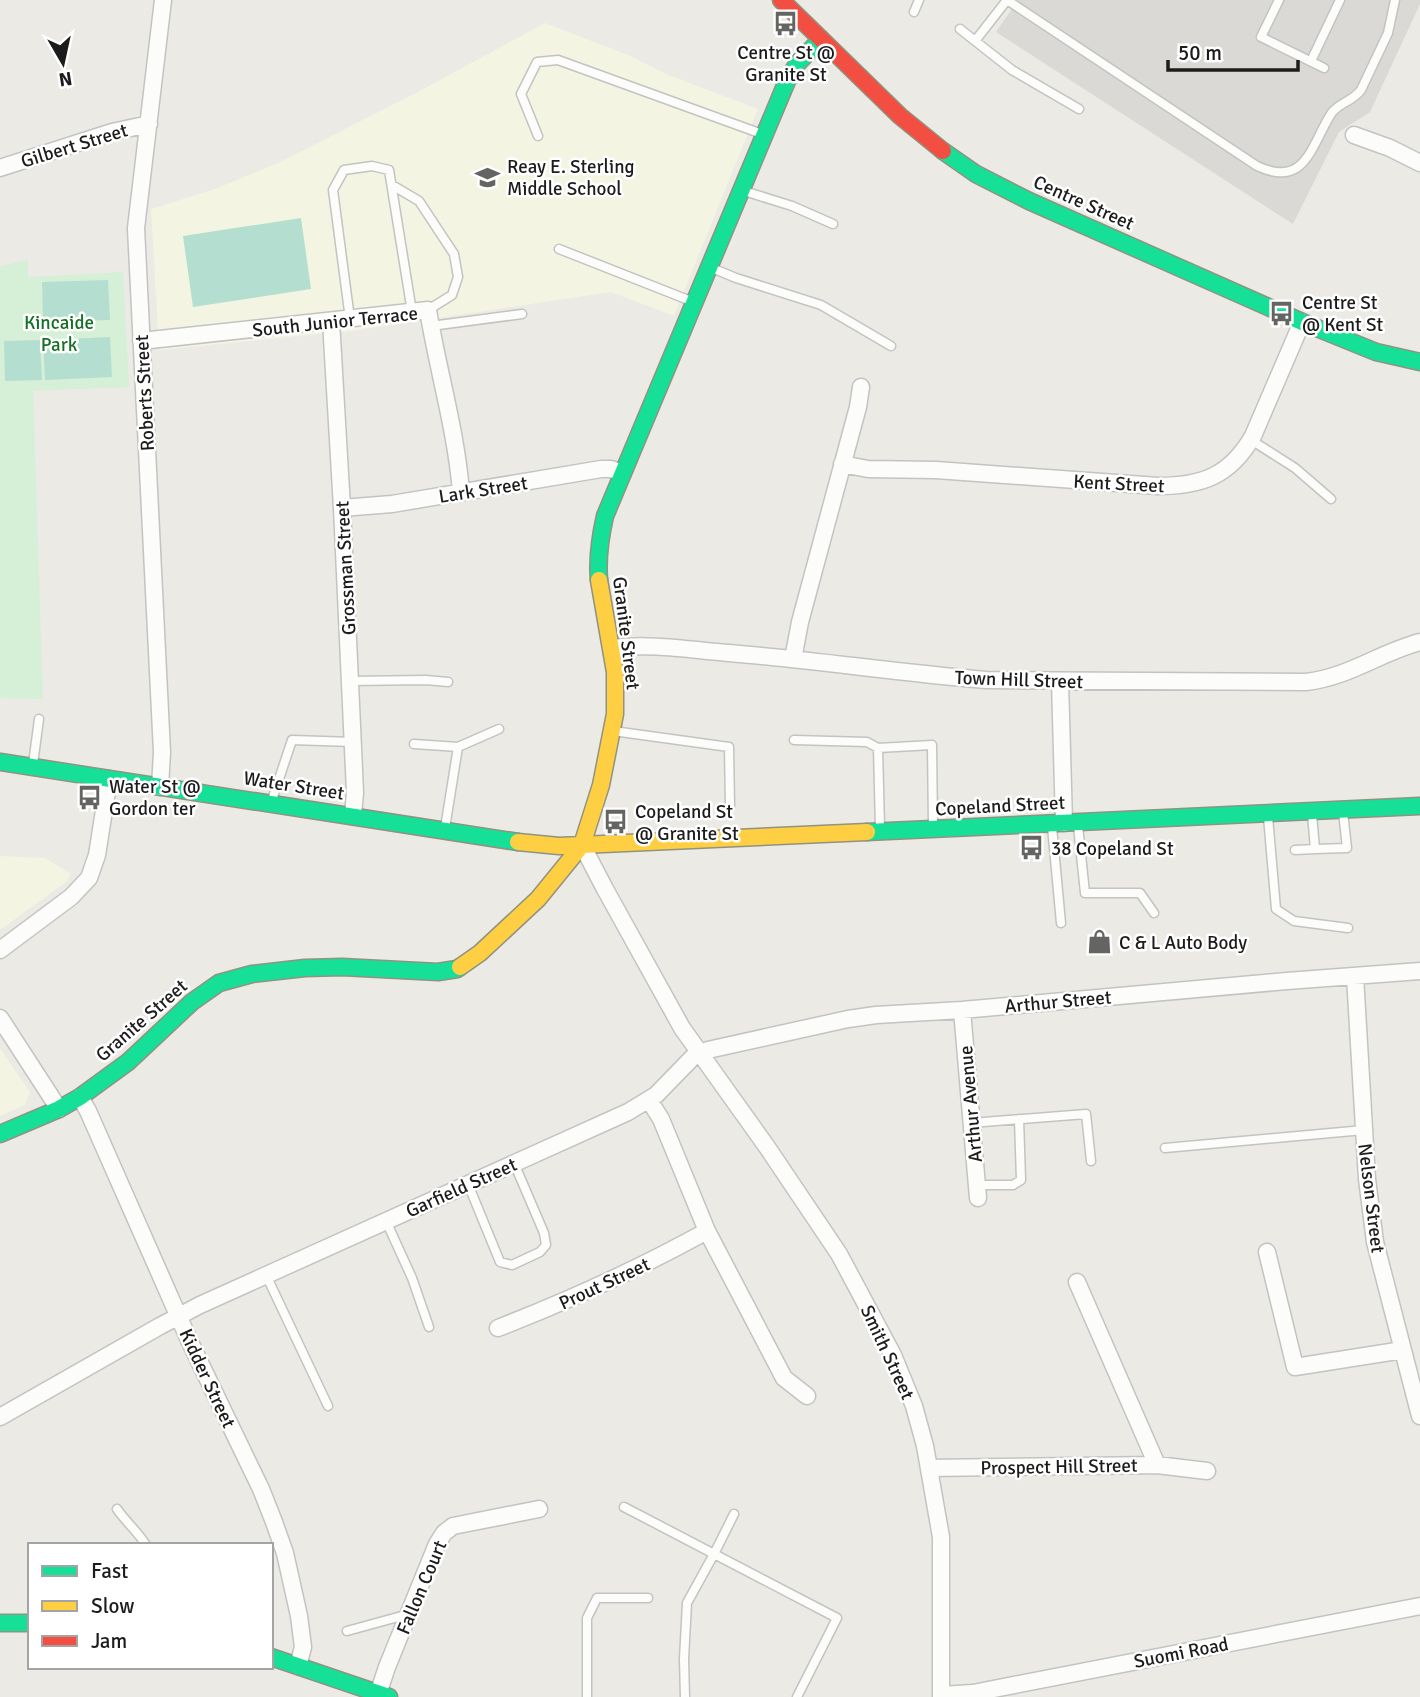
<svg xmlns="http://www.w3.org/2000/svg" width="1420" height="1697" font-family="Signika,sans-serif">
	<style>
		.residential { fill: #dad9d6 }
		.education { fill: #f3f4e1 }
		.park { fill: #d5f0d7 }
		.pitch { fill: #b4dfd0 }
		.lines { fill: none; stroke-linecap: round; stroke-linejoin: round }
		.lane-casing { stroke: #c3c3c1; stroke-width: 11 }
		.street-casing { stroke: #c3c3c1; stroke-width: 19 }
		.fast-casing { stroke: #90937f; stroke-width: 19 }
		.slow-casing { stroke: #90937f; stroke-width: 19 }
		.jam-casing { stroke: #90937f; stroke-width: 19 }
		.lane { stroke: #fcfcfb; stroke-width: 8 }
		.street { stroke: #fcfcfb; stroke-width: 16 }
		.fast { stroke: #16e098; stroke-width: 16 }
		.slow { stroke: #ffcf43; stroke-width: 16 }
		.jam { stroke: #f24e42; stroke-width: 16 }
		.labels { text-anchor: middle; stroke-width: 5; stroke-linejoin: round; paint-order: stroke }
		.poi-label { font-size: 19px; fill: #1c1c1c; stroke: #fff; text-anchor: start }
		.street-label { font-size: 19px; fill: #1c1c1c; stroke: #fff }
		.park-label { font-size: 19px; fill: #147125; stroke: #fff }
	</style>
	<rect width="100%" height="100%" fill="#ebeae5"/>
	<path class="residential" d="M1018,0h402v4l-50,108 -31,20 -46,92 -297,-192z"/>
	<path class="education" d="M545,23l83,32 38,19 92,35 -84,207 -63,-24 -260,39 -192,19 -8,-141 61,-19 64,-26 138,-70z
		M0,856l45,2 26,16 -6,9 -65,47z
		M0,1048l30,44 -5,13 -25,11z"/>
	<path class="park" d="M28,259v18l95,-5 6,115 -96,4 10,308 -43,-1v-431z"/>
	<path class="pitch" d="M301,218l10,71 -118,18 -10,-71z
		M108,280l2,40 -67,2 -1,-40z
		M110,337l2,40 -67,3 -2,-40z
		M40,340l2,40 -37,1 -1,-40z"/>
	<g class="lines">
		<defs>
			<path id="lane" d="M1279,0l-18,37 63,31
				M914,12l5,-12
				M960,29l52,41 67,39
				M975,41l32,-41 250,166c49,23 54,-21 74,-52 7,-11 21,-12 30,-24l27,-57 7,-33
				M1311,61l29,-61
				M538,136l-17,-42 16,-32 21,-2 204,74
				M392,185l27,16 35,53 4,23 -6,18 -24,15
				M744,191l48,15 41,18
				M559,249l132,52
				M712,268l24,10 85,27 70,41
				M350,319l-17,-129 11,-20 28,-4 17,4 23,142
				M431,326l91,-12
				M1251,440l44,28 36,31
				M350,681l76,-1 22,2
				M613,731l116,16 1,59
				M794,740l73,2 11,6
				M414,744l44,3
				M33,764l6,-45
				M271,803l21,-63 61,2
				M1312,814l3,35 32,-1 -4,-36
				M1268,817l8,92 18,12 54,7
				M1078,826l7,67h55l14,20
				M1052,827l9,96
				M445,828l13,-81 41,-18
				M880,828l-2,-80 54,-3 1,81
				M1295,850l20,-1
				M971,1123l115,-9 5,47
				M1165,1148l199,-18
				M468,1184l32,78 12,3 28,-13 6,-7 -2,-12 -30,-70
				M977,1185h36l8,-5 -2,-61
				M386,1221l26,57 17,49
				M266,1275l62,131
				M624,1507l213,111 -40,79
				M117,1509c9,13 21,23 29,36
				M347,1631l62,-17
				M587,1697v-79l10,-20h51
				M685,1697l-1,-38 3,-56 27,-49 20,-40"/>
			<path id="street" d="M1354,135l36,13 30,15
				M0,168l112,-36 37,-8
				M331,321l11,187 13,284 -2,24
				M141,341l287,-31c10,61 28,120 33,182
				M842,464l26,5 68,1 222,16c44,0 72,-10 95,-50l49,-114
				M342,508l50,-4 209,-35h10l11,4
				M612,648c38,-5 79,2 117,5 86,7 171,20 257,27l320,2c43,-5 73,-29 114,-40
				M793,659l7,-37 58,-215 3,-20
				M1060,681l4,142
				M160,787l2,-35 -26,-524 27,-228
				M582,845l23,44 77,139 85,119 72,107 54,101 21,51 11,40 16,91v160
				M0,950l71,-53 18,-19 8,-23 12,-76
				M1355,976l12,203 8,63 45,174
				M962,1010l16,188
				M0,1018l59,91
				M80,1097l8,14 101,229 72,149 13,33 11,31 14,63 4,31 -5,19
				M649,1100l12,19 46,112 77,147 23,18
				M1267,1252l28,115 108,-17
				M1077,1282l80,183
				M498,1328c72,-28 142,-60 209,-97
				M0,1417l160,-91 40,-21 428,-193 28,-17 37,-38 15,-7 140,-31 28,-4 86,-5 325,-29 133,-10
				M930,1468l227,-3 50,6
				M378,1694l9,-27 50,-123 7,-11 9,-7 86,-17
				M941,1695l32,-2 447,-87"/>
			<path id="fast" d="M943,151l33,23 53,27 273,121 74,30 44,10
				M599,580c-2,-23 1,-42 6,-64l182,-435 10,-17 24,-25
				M0,762l518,80
				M867,832l553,-26
				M0,1134l59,-25 21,-12 48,-35 64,-60 27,-19 33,-9 53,-6 37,-1 96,5 19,-3 3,-2
				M0,1623h30
				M271,1657l118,40"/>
			<path id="slow" d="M518,842l41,4 308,-14
				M460,967l20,-14 58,-54 44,-54 19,-60 14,-71v-42l-16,-92"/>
			<path id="jam" d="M781,0l119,116 43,35"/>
		</defs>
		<use href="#lane" class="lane-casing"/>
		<use href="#street" class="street-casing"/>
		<use href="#fast" class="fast-casing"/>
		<use href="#slow" class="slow-casing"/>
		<use href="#jam" class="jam-casing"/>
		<use href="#lane" class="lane"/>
		<use href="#street" class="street"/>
		<use href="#fast" class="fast"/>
		<use href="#slow" class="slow"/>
		<use href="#jam" class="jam"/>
	</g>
	<defs>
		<symbol id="bus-bare" viewBox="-9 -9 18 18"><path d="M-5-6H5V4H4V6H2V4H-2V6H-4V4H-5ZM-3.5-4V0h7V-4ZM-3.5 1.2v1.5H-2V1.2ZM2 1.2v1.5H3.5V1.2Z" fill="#646462" stroke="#fff" stroke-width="2.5" paint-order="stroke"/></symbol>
		<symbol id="school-bare" viewBox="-9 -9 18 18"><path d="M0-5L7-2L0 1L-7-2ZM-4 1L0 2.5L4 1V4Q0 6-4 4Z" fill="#646462" stroke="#fff" stroke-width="2.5" paint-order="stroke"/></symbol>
		<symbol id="shop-bare" viewBox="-9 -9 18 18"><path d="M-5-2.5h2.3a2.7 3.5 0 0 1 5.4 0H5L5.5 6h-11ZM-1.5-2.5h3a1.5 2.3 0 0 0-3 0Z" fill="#646462" stroke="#fff" stroke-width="2.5" paint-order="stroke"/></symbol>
	</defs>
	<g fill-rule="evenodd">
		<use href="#bus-bare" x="768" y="6" width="35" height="35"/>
		<use href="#school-bare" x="470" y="160" width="35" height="35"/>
		<use href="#bus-bare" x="1264" y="296" width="35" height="35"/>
		<use href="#bus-bare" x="72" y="780" width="35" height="35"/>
		<use href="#bus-bare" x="598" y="804" width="35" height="35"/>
		<use href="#bus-bare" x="1014" y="830" width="35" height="35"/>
		<use href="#shop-bare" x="1082" y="924" width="35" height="35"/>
	</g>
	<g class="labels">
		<g class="poi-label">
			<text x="786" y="59" text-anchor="middle">Centre St @<tspan x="786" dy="22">Granite St</tspan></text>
			<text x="507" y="173">Reay E. Sterling<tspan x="507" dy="22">Middle School</tspan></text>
			<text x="1302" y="309">Centre St<tspan x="1302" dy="22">@ Kent St</tspan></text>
			<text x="109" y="793">Water St @<tspan x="109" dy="22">Gordon ter</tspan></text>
			<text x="635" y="818">Copeland St<tspan x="635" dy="22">@ Granite St</tspan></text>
			<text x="1051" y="855">38 Copeland St</text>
			<text x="1119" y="949">C &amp; L Auto Body</text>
		</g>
		<g class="street-label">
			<text transform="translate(74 145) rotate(-17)" y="7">Gilbert Street</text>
			<text transform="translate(1084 202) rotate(24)" y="7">Centre Street</text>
			<text transform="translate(335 321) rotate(-6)" y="7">South Junior Terrace</text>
			<text transform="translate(144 393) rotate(-93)" y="7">Roberts Street</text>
			<text transform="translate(1119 483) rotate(3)" y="7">Kent Street</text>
			<text transform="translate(483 489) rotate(-9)" y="7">Lark Street</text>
			<text transform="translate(345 568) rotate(-93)" y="7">Grossman Street</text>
			<text transform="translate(627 633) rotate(83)" y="7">Granite Street</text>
			<text transform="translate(1019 679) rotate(2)" y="7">Town Hill Street</text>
			<text transform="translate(294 785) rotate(9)" y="7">Water Street</text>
			<text transform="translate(1000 805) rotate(-3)" y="7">Copeland Street</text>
			<text transform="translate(1058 1001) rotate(-5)" y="7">Arthur Street</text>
			<text transform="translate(141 1020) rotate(-41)" y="7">Granite Street</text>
			<text transform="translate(970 1104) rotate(-95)" y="7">Arthur Avenue</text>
			<text transform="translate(461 1187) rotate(-24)" y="7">Garfield Street</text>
			<text transform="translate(1372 1198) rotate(83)" y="7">Nelson Street</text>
			<text transform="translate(604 1283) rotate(-25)" y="7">Prout Street</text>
			<text transform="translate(888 1352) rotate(65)" y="7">Smith Street</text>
			<text transform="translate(208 1378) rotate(65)" y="7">Kidder Street</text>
			<text transform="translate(1059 1466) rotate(-1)" y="7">Prospect Hill Street</text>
			<text transform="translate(421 1587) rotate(-67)" y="7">Fallon Court</text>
			<text transform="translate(1181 1652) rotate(-11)" y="7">Suomi Road</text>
		</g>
		<g class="park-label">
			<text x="59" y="329">Kincaide<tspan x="59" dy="22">Park</tspan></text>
		</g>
	</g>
	<rect x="28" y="1543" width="245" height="126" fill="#ffffff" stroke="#a4a4a4" stroke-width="2"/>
	<rect x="42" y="1566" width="35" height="10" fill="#16e098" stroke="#a4a4a4" stroke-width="2"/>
	<text x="91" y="1578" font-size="21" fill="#1c1c1c">Fast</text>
	<rect x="42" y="1601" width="35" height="10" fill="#ffcf43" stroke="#a4a4a4" stroke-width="2"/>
	<text x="91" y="1613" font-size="21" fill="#1c1c1c">Slow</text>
	<rect x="42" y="1636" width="35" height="10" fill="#f24e42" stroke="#a4a4a4" stroke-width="2"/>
	<text x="91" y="1648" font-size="21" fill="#1c1c1c">Jam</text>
	<g transform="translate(63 63) rotate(171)" stroke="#ffffff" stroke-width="5" paint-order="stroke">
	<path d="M0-5L12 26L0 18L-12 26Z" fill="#1c1c1c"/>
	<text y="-10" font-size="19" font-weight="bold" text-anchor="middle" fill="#1c1c1c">N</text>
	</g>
	<path d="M1168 60v10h130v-10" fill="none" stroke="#1c1c1c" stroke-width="3.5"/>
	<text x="1178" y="60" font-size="21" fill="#1c1c1c" stroke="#ffffff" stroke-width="5" paint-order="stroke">50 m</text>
</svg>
